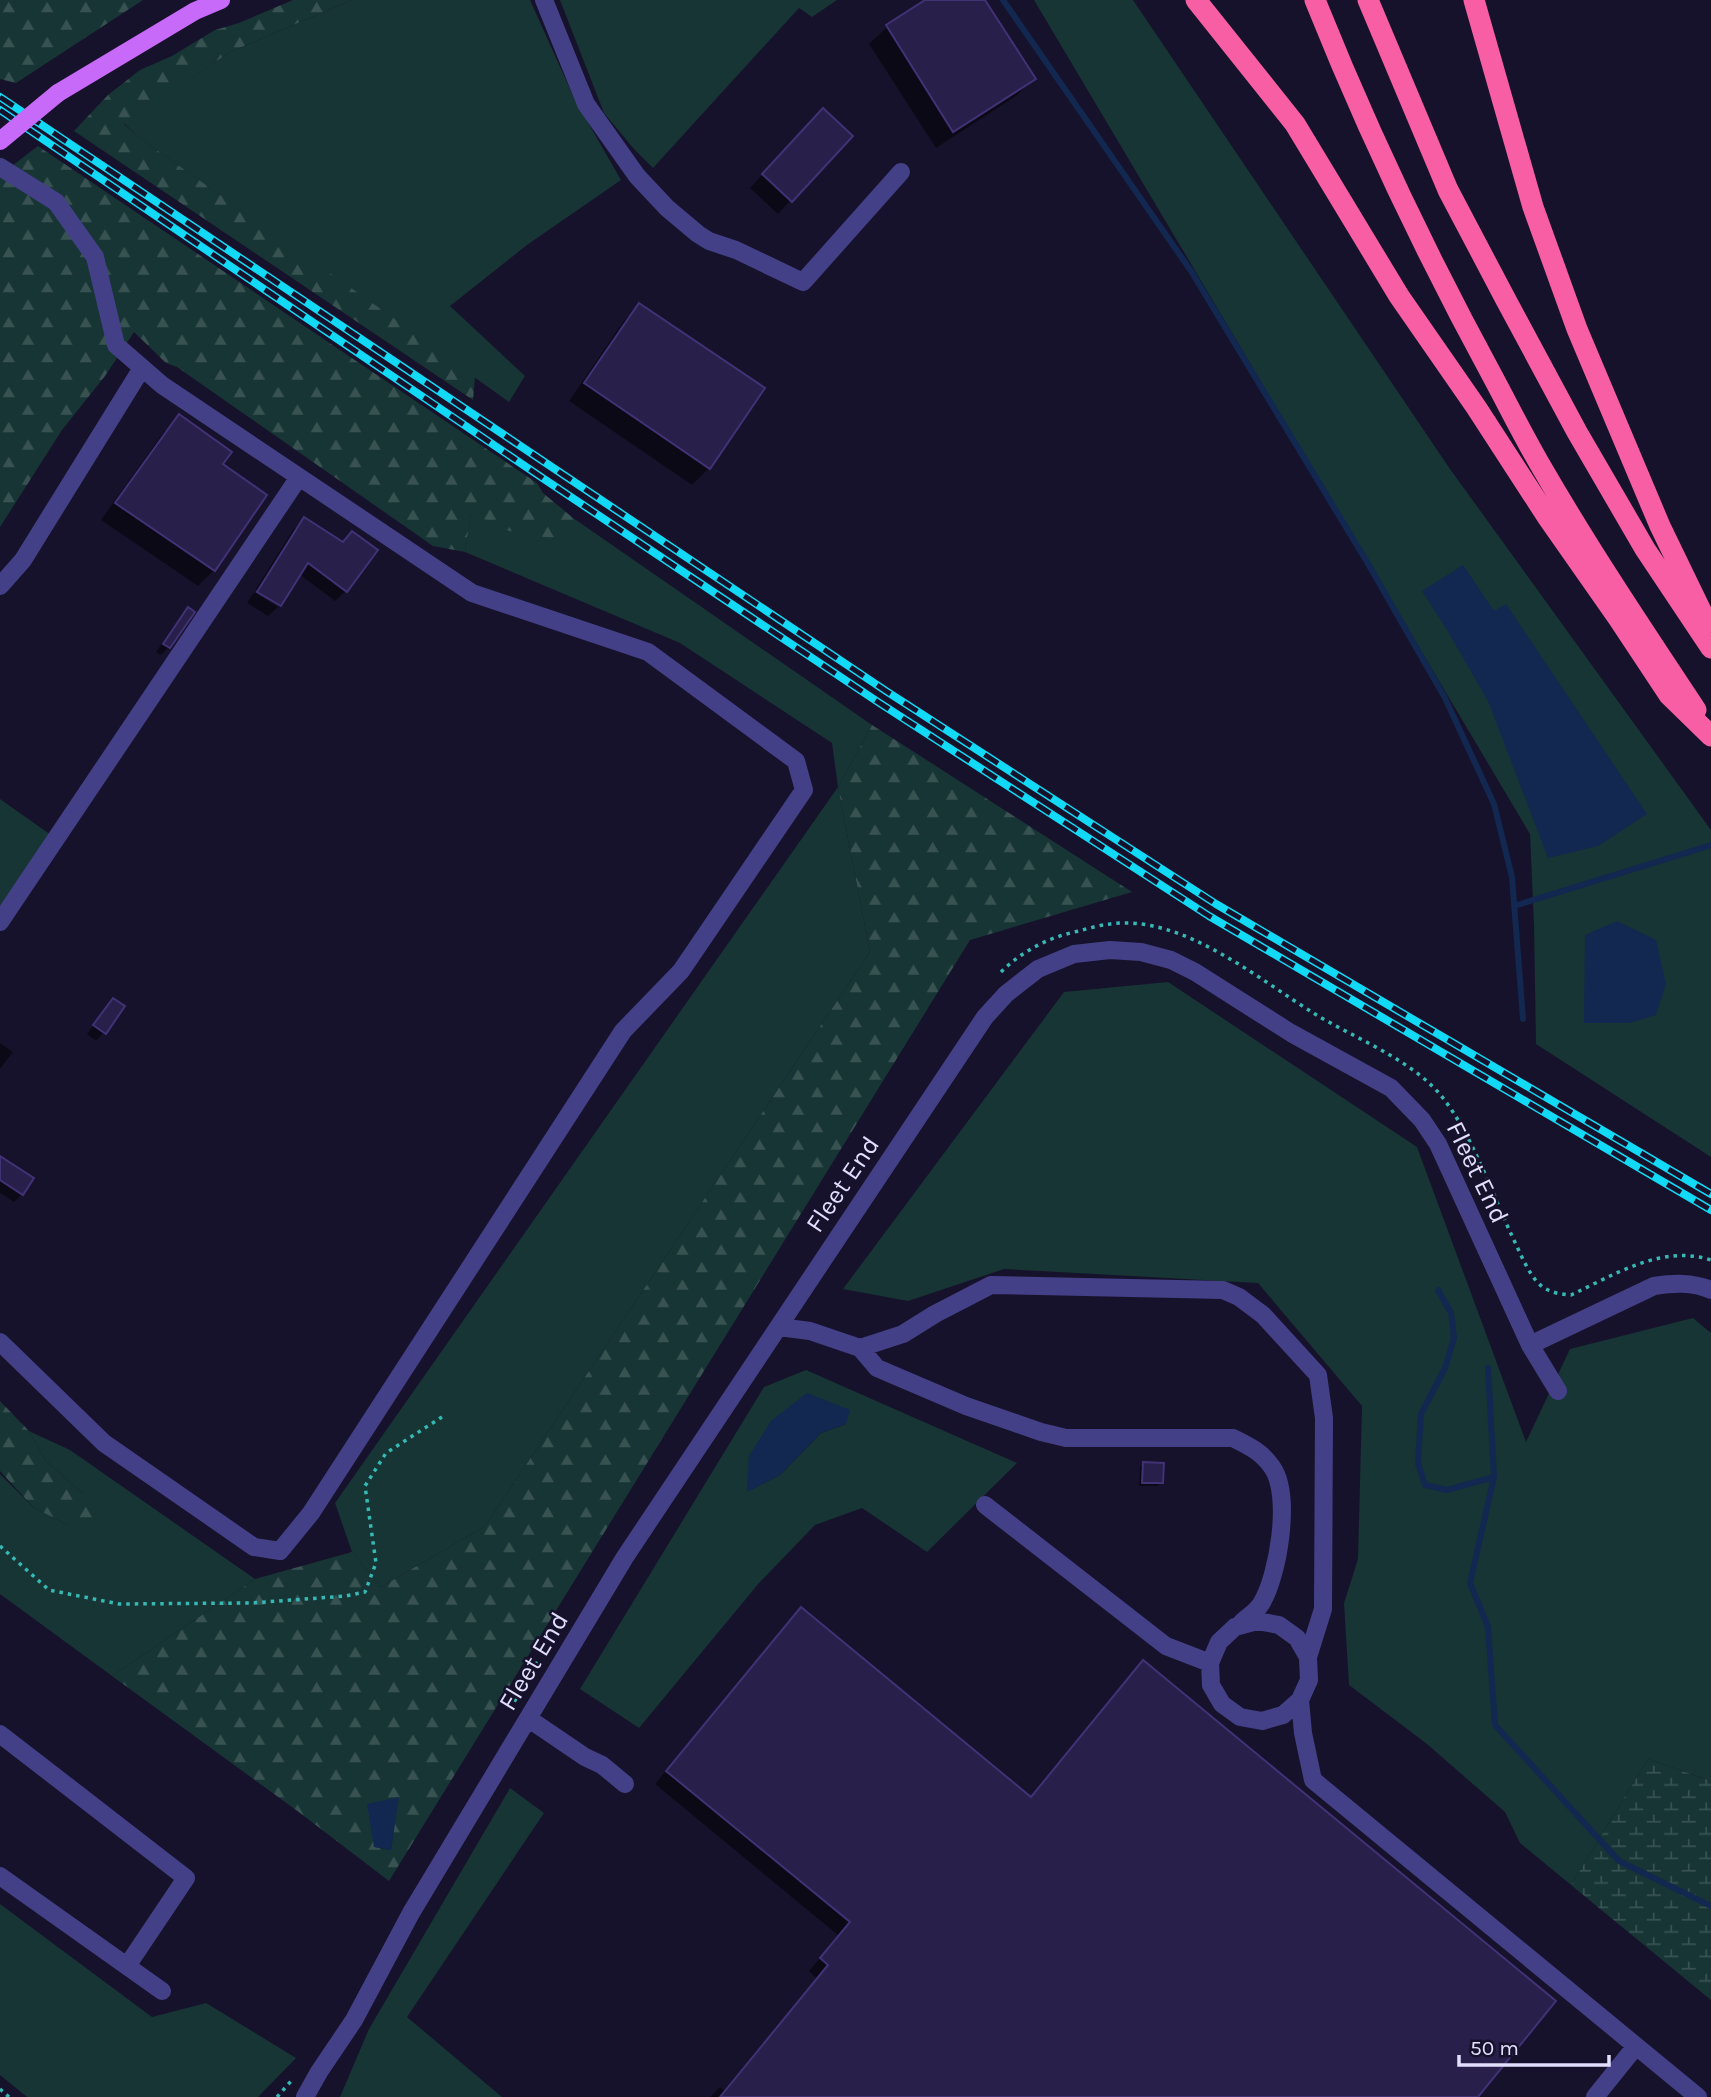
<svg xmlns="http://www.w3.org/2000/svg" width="1711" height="2097" font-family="Karla,sans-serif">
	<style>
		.grass { fill: #163534; fill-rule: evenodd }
		.forest { fill: url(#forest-firs); fill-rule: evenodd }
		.wetland { fill: url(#wetland-marsh) }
		.water { fill: #122850 }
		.shadow { fill: #0007 }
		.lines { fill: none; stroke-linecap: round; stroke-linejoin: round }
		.stream { stroke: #122850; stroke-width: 6 }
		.building { fill: #291f4b; stroke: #413276; stroke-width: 2 }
		.path { stroke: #36b9b5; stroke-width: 3.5; stroke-dasharray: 3.5 5; stroke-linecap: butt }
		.minor { stroke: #444088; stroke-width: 18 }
		.major { stroke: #c769f9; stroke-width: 18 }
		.highway { stroke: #f85ea4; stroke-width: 21 }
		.rail-casing { stroke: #12d9f5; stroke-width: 8 }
		.rail { stroke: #17122b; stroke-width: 5; stroke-dasharray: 16; stroke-linecap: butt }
		.major-bridge { stroke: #c769f9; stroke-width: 18 }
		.labels { text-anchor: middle; stroke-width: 5; stroke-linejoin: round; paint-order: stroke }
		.street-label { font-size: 26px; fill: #e2defe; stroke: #17122b }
	</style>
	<defs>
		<pattern id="forest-firs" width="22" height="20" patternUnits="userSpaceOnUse" patternTransform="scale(1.75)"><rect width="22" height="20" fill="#163534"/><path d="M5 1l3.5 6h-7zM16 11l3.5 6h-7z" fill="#385252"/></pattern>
		<pattern id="wetland-marsh" width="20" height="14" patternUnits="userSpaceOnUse" patternTransform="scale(1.75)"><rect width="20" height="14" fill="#163534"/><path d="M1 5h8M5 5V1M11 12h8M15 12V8" fill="none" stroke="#385252"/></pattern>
	</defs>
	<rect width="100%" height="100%" fill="#17122b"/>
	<path class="grass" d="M352,0h178l45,100 46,80 -94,65 -77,61 75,70 -16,26 -372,-266 -13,-13 106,-71z
		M560,0h277l-25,17 -13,-9 -146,160 -19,-19 -30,-36z
		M1034,0h99l317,469 261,361v327l-175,-113 -2,-119 -4,-91z
		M471,512l105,8 296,205 -34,62 32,165 -385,574 -104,61 -29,-35 -17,-49 503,-716 -6,-44 -152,-100 -215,-91z
		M0,799l51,36 -51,72z
		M1168,982l249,165 109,295 44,-93 123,-31 18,15v448l-63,-22 -77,126 -51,-42 -15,-31 -78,-68 -78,-59 -5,-82 14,-44 4,-153 -104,-123 -254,-14 -96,32 -65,-12 221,-297z
		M806,1370l211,93 -90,89 -65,-44 -47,17 -56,58 -120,145 -59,-39 184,-302zM807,1393l39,31 -25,9 -41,42 -33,16z
		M29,1431l41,19 185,129 -143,97 -112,-82v-120l34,34 36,18 14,-31 -38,-34z
		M510,1788l34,25 -137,204 95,80h-162l29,-68z
		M0,1904l152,113 54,-14 90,55 -38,39h-231l-27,-22z"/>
	<path class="forest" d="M0,0h143l-127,83 -16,-4z
		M293,0h59l-122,52 -106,72 13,12 338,240 -2,24 -399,-269 34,-36 32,-25 32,-14 43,-26 24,-7z
		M38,146l499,337 6,10 41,34 -15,14 -60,-10 -38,-18 -6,39 -32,-6 -256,-179 -11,-4 -32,-31 -29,44 -43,54 -62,97v-352z
		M872,725l260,167 -162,48 -581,941 -93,-71 -184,-134 143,-97 97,-27 29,35 104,-61 385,-574 -32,-165zM398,1797l-7,53 -16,-3z
		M0,1401l29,30 17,30 38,34 15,30 -29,1 -36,-18 -34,-37z"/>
	<path class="wetland" d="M1648,1759l63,22v219l-140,-115z"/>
	<path class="water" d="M1463,565l31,46 12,-7 141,210 -49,32 -50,12 -60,-157 -41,-71 -25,-39z
		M1617,921l39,19 10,44 -10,31 -27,8h-45l1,-88z
		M807,1393l43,17 -4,14 -25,9 -41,42 -33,17 2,-36 22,-35z
		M399,1797l-8,53 -17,-3 -7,-43z"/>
	<path class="shadow" d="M929,0h54l50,79 -17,17 -80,52 -67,-104 18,-17z
		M810,123l40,13 -72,78 -28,-26z
		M640,305l123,84 -54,79 -17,17 -123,-84 54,-79z
		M179,417l41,48 45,30 -51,75 -16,16 -97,-66 62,-87z
		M304,520l38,23 4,48 -11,10 -36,-27 -20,31v-1l-23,-15 37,-59z
		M254,592l24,15 -10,9 -21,-13z
		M188,609l-19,38 -8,8 -5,-3 24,-35z
		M113,1000l-9,32 -8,9 -9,-7z
		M0,1043l13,9 -13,17z
		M0,1160l22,34 -8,8 -14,-9z
		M1143,1464l18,19 -4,3h-18l1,-19z
		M801,1609l229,189 100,-123 13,-12 332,434h-765l10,-10 5,4 92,-112 -8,-8 30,-35 -184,-152 133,-162z"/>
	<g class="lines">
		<path class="stream" d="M1003,0l188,271 176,291 78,136 49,106 18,73 11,142
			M1514,906l197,-61
			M1438,1290l13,23 3,25 -9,30 -24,46 -3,49 7,22 22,5 47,-13
			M1488,1368l6,109 -24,106 18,44 7,98 124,136 92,45"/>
	</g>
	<path class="building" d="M925,0h60l51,79 -83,53 -67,-107z
		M823,108l30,28 -61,66 -30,-28z
		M639,303l126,85 -55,81 -126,-86z
		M179,414l53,38 -9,12 44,31 -52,76 -100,-68z
		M304,517l39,25 9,-11 26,19 -31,42 -39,-29 -27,43 -24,-14z
		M188,607l7,5 -25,36 -7,-4z
		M113,998l12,8 -19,28 -13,-9z
		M0,1156l34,22 -11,17 -23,-15z
		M1143,1462l21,1 -1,20h-21z
		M801,1607l230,190 112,-137 413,341 -78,96h-758l108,-132 -8,-7 30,-36 -184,-151z"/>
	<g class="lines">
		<path class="path" d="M1001,972c21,-21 48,-35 78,-41 10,-3 21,-6 31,-7 72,-10 148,55 205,90 41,25 98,46 128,84 29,37 49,95 69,138 7,14 13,30 22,42 9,13 22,16 37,17 43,-20 91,-51 140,-35
			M0,1546l49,44 70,14 132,-1 95,-7 19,-4 11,-29 -11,-77 21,-33 56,-36
			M510,1709l28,-48
			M0,2089l9,8
			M277,2097l15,-17"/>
		<path class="minor" d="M544,0l42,104 51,72 30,32 31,26 11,7 27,9 67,32 98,-110
			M0,167l56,35 39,55 21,88 46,40 310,208 176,59 148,109 8,29 -123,181 -58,60 -312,482 -31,38 -26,-4 -150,-104 -104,-101
			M0,586l23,-26 119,-192
			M0,922l299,-445
			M779,1327l31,4 50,17 17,20 89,38 75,26 25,6h167c16,8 29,14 39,29 20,28 6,110 -11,137 -5,8 -14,13 -20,19
			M1530,1345l124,-59c20,-3 38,-4 57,4
			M860,1348l43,-14 32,-20 56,-29 232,5 16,7 24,18 55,60 6,43 -1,191 -15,48 1,23 -9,20 -17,15 -21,6 -22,-4 -18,-13 -11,-19 -1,-22 9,-21 16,-15 22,-6 22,4 18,13 11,19
			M985,1505l181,141 44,17
			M1300,1700l3,33 10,47 385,317
			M529,1719l56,38 17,8 23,19
			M0,1734l186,144 -59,88
			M0,1876l162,115
			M305,2097l14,-25 35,-52 57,-107 214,-356 360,-540 21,-23 32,-25 36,-15 36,-4 31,2 30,8 24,12 96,61 100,55 31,32 16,24 92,201 28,46
			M1595,2097l41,-51"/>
		<path class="major" d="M58,93l137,-82 26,-11"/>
		<path class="highway" d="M1196,0l99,124 104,172 77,111 72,111 70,100 51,77 42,41
			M1315,0c52,130 112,256 179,379 16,30 31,60 48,89 48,83 101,162 154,242
			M1368,0l80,190 58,110 71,132 68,117 66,99
			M1474,0l59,207 44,122 83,197 47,97"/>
		<defs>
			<path id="rail" d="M0,97l886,594 330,213 495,290
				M0,110l541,367 337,225 331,214 502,294"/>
		</defs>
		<use href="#rail" class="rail-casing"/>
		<use href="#rail" class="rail"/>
		<path class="major-bridge" d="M0,141l58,-48"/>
	</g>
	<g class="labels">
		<g class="street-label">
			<text transform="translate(1478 1172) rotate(64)" y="9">Fleet End</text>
			<text transform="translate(842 1184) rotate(-56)" y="9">Fleet End</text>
			<text transform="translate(533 1661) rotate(-59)" y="9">Fleet End</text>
		</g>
	</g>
	<path d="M1459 2055v10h150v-10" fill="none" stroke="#e2defe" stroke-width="3.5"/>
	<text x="1470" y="2055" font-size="21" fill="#e2defe" stroke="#17122b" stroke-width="5" paint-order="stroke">50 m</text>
</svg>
